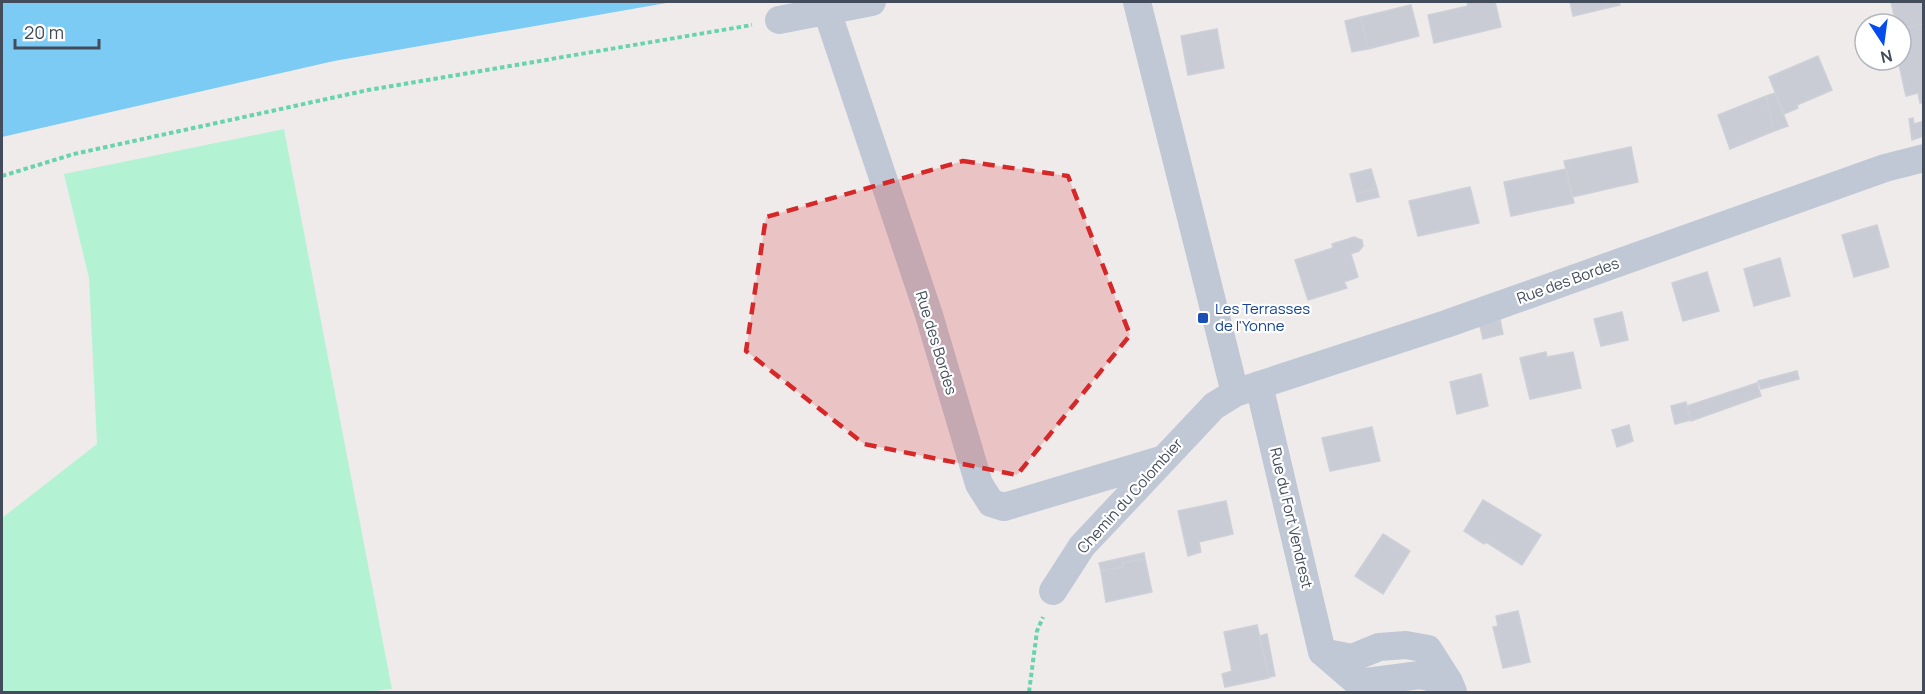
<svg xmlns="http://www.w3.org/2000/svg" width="1925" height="694" font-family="Manrope,sans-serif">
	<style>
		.green { fill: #b3f3d4 }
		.water { fill: #7bcbf5 }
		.building { fill: #c9ccd4; stroke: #ced0d8; stroke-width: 1.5 }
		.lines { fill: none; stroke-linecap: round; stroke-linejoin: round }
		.path { stroke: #68d4ad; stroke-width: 4; stroke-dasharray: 4.5 3; stroke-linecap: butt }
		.minor { stroke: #c0c8d5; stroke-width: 28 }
		.marked { fill: #d62828; fill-opacity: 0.2; stroke: #d62828; stroke-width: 4.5; stroke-dasharray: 12 8; stroke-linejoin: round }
		.transit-dot { fill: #1a4fb4; stroke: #fff; stroke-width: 2 }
		.labels { text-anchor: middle; stroke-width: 4.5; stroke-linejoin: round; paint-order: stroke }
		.street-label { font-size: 15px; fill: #424c5b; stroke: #fff }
		.transit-label { font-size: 15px; fill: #164399; stroke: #fff; text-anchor: start }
	</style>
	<rect width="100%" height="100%" fill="#efebeb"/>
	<path class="green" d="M284,129l108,560 -28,3h-362v-174l95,-74 -8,-166 -25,-104z"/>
	<path class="water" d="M2,2h670l-338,59 -332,76z"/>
	<path class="building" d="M1467,2h28l6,25 -67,16 -6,-28 40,-9z
		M1570,2h49l1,3 -47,11z
		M1891,2h33v22l-23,5v-5h-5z
		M1411,5l8,31 -51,13 -7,-32z
		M1361,17l7,32 -16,3 -7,-31z
		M1924,24v79h-4l-2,-10 -12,3 -8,-36h3v-31z
		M1217,29l7,39 -36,7 -7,-39z
		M1818,56l14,34 -35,15 1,3 -14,6 -15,-37z
		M1775,93l13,33 -14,5 -8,-35z
		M1766,96l8,35 -44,18 -12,-34z
		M1913,118l1,6 10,-3v15l-12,4 -3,-21z
		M1631,147l7,35 -66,15 -8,-36z
		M1371,169l6,20 -22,5 -5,-20z
		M1566,169l8,34 -63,13 -7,-34z
		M1470,187l9,36 -61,13 -9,-35z
		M1377,189l2,8 -22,5 -2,-8z
		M1877,225l12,42 -35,10 -12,-42z
		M1354,237l8,3 1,6 -4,5 -8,3 7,23 -14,5 3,6 -39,12 -13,-40 38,-12 -1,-4z
		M1780,258l10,38 -36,10 -10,-37z
		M1707,272l12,39 -36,10 -11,-38z
		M1622,312l6,28 -27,6 -7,-27z
		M1500,319l3,15 -20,5 -3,-13z
		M1546,352l1,5 26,-5 8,36 -51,11 -10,-41z
		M1797,371l2,8 -38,10 -3,-8z
		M1481,374l7,32 -31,8 -7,-32z
		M1757,383l4,13 -70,25 -4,-15z
		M1686,402l5,18 -16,4 -4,-18z
		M1629,425l4,16 -16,6 -5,-17z
		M1372,427l8,34 -50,10 -8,-33z
		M1483,500l58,35 -19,30 -36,-23 -2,2 -20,-13z
		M1226,501l7,33 -34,8 2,10 -13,4 -10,-45z
		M1383,534l27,17 -27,43 -28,-18z
		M1144,553l1,6 -22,4v4l-22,4 -2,-8z
		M1145,559l7,33 -46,10 -5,-31 22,-4v-4z
		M1518,611l12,51 -27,6 -10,-41 5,-1 -2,-10z
		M1257,625l12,53 -44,9 -3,-13 10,-3 -8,-39z
		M1267,634l8,42 -6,1 -10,-41z"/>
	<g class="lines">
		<path class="path" d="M2,176l72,-22 294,-64 384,-65
			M1029,692l8,-61 6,-14"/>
		<path class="minor" d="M1137,2l98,391
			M827,11l102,304 50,169 12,19 13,4 157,-47
			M779,20l93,-18
			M1259,385l63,267 36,31 62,-8 29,7
			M1053,591l29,-45 132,-140 21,-13 211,-69 439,-156 39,-10
			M1322,652l30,6 27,-11 27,-2 22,4 21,33 4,10"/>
	</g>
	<path class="marked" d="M963,161l105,15 62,159 -113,140 -153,-31 -118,-93 20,-134z"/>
	<rect class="transit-dot" x="1197" y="312" width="12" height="12" rx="3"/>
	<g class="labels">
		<g class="street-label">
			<text transform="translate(1568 281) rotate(-20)" y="5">Rue des Bordes</text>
			<text transform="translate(936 343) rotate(73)" y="5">Rue des Bordes</text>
			<text transform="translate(1130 496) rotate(-48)" y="5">Chemin du Colombier</text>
			<text transform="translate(1291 518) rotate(77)" y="5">Rue du Fort Vendrest</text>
		</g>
		<g class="transit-label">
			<text x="1215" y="314">Les Terrasses<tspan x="1215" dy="17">de l'Yonne</tspan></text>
		</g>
	</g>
	<rect width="1925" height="694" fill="none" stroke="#424c5b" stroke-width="6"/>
	<g transform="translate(1883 42) rotate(167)"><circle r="28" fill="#ffffff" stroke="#b3b7bd" stroke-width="1.5"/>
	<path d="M0-4.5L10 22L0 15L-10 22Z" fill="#054bee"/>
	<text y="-9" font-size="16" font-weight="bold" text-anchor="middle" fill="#424c5b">N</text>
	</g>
	<path d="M15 39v9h84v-9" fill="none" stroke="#424c5b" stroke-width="3"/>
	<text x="24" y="39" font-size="18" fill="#424c5b" stroke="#ffffff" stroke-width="4.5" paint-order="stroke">20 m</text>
</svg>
